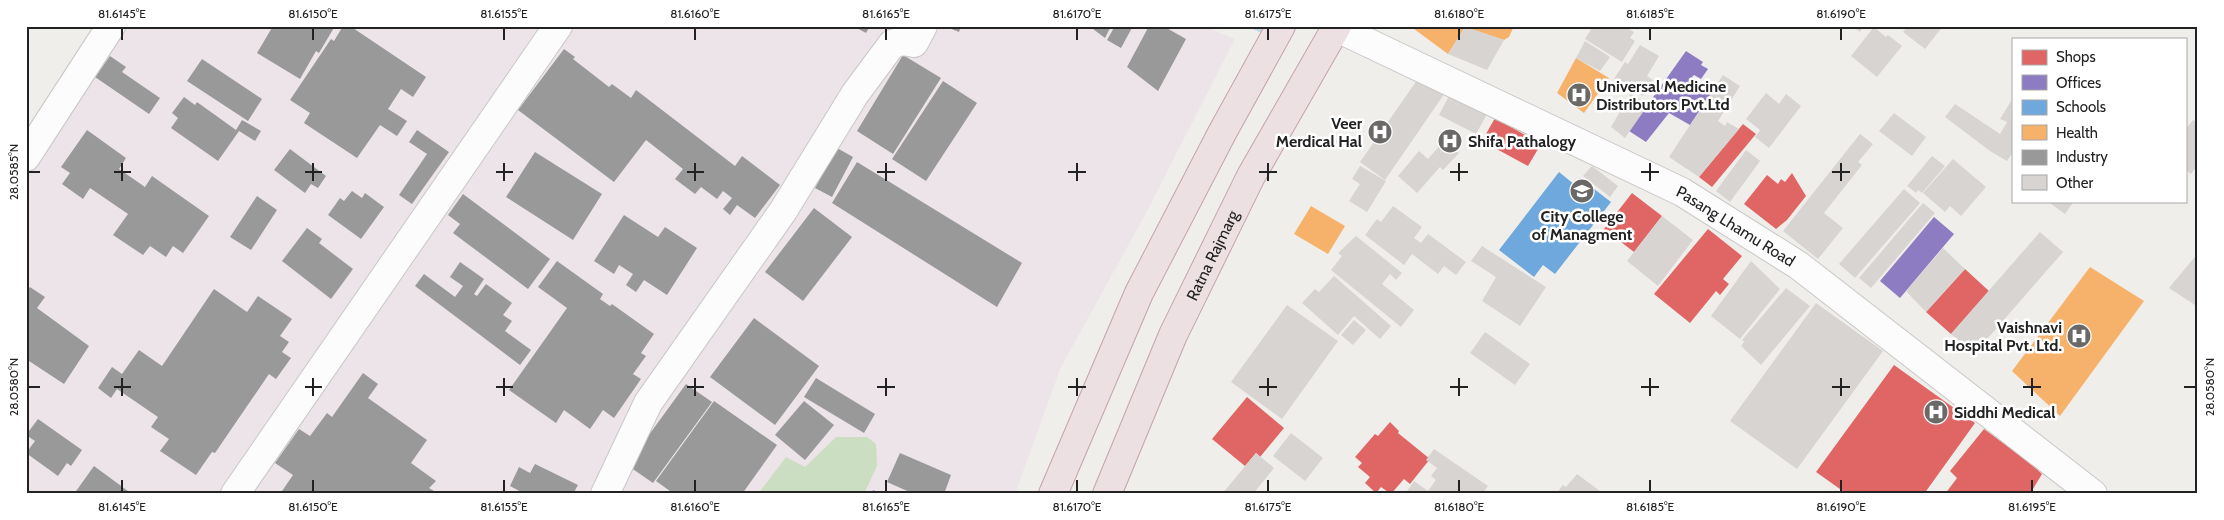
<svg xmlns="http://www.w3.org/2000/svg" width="2224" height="520" font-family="Cabin,sans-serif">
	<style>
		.industrial { fill: #ede4e9 }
		.forest { fill: #cbdec1 }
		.shops { fill: #e06666 }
		.offices { fill: #8e7cc3 }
		.schools { fill: #6fa8dc }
		.health { fill: #f6b26b }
		.industry { fill: #999 }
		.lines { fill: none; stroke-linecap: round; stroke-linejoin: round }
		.stream { stroke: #bfdbe3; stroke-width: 8 }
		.building { fill: #d7d4d2 }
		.street-casing { stroke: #c9c8c7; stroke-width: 30 }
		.highway-casing { stroke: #c5a2ac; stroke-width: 30 }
		.street { stroke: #fdfcfc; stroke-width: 28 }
		.highway { stroke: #ece0e2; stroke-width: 28 }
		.ticks { fill: none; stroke: #222; stroke-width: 2 }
		.labels { text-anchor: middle; stroke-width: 5; stroke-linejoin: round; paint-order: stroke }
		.poi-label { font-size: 16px; font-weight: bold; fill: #222; stroke: #fff; text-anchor: start }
		.street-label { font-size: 16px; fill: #222; stroke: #fff }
		.neatline { fill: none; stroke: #222; stroke-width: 2 }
		.ticks-label { font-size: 12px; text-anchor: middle; fill: #222 }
	</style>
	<rect width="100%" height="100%" fill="#f0eeeb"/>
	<path class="industrial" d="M99,26h1104l32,13 -90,176 -84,152 -46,127h-989v-365z"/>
	<path class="forest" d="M836,437h31l9,7 1,22 -13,28h-106l28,-37 19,10z"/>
	<path class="shops" d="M1495,118l46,26 -13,22 -46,-25z
		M1743,124l13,10 -44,53 -13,-10z
		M1792,173l14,23 -19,24 -11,9 -32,-25 23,-29 11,9 3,-5 4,3z
		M1632,193l30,23 -28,36 -30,-23z
		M1708,229l34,27 -19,23 6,5 -9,11 -4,-4 -26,32 -36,-29z
		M1965,269l24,22 -38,43 -25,-22z
		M1894,365l81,58 -51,71h-77l-31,-22z
		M1247,397l37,31 -24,29 -4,-4 -11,13 -33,-27z
		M1390,422l9,9 -1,2 32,26 -20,25 -6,-5 -13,15 -10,-7 -5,6 -11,-10 5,-6 -12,-10 4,-4 -7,-6 20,-23 3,2z
		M1984,429l48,35 10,10 -12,20h-85l12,-16 -7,-7z"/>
	<path class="offices" d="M1686,51l17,11 -2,3 7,4 -7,10 -7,-4 -2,2 21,14 -23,34 -21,-12 -23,29 -17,-11z
		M1934,217l20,17 -54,64 -20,-17z"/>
	<path class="schools" d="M1559,172l16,13 5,-7 31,24 -56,72 -12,-9 -9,12 -35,-27z"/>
	<path class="health" d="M1410,26h104l-5,11 -5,3 -39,-13 -17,27z
		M1576,58l33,20 -25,35 -27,-20z
		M1311,206l34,20 -17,28 -34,-20z
		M2090,267l54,34 -84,115 -48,-45z"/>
	<path class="industry" d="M273,26h62l-16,27 -3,-2 -16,28 -43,-26z
		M343,26h7l76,51 -13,20 -12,-8 -13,20 19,12 -10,15 -17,-11 -23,33 -53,-35 6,-10 -20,-13 41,-61 3,2z
		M853,26h17l-4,7z
		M944,26h17l-2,6z
		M1089,26h22l-6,12z
		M1115,26h18l-12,22 -14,-8z
		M1149,26h14l23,13 -28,52 -31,-24z
		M564,49l11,8 -2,2 36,28 3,-3 19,14 5,-8 99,76 7,-10 38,29 -25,33 -18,-13 -7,10 -7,-6 9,-11 -9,-7 -6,8 -16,-12 -6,7 -20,-15 8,-10 -37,-29 -32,42 -96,-72z
		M903,55l38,23 -48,76 -36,-23z
		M110,56l16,11 -4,5 38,26 -11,16 -54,-37z
		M202,59l60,40 -14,22 -61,-40z
		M943,81l34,22 -51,78 -34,-22z
		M184,97l11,8 2,-3 39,28 6,-10 19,11 -6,10 -16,-10 -21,30 -47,-33 7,-10 -6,-5z
		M87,130l39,28 -7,11 26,18 7,-11 57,40 -26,37 -10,-7 -7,11 -16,-11 -7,9 -30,-20 15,-21 -38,-26 -7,11 -21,-15 8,-11 -9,-6z
		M417,130l32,22 -37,52 -13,-9 28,-41 -18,-12z
		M837,148l16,9 -21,40 -17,-9z
		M290,149l36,27 -8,12 -7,-4 -6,9 -31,-23z
		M535,152l67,42 -29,46 -67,-43z
		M857,162l165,101 -25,44 -165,-104z
		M352,191l10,7 3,-5 19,14 -23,32 -33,-24 12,-17 4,3z
		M463,194l87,65 -22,30 -75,-56 7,-9 -12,-9z
		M257,196l20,14 -26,40 -21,-13z
		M814,208l38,29 -49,64 -38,-29z
		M624,215l34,22 7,-10 32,21 -30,47 -23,-15 -8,12 -10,-7 7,-11 -14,-9 -5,9 -20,-13z
		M307,228l15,11 -3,4 34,26 -22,30 -49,-38z
		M557,261l46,33 -3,5 10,7 2,-2 42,30 -13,19 5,3 -13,18 8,5 -27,39 -11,-8 -13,19 -26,-19 -8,13 -47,-33 58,-82 -29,-21z
		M460,262l24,17 -10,15 3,2 9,-12 26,19 -9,12 9,6 -7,10 26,19 -11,15 -105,-79 9,-12 31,23 8,-11 -13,-9z
		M30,287l15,10 -8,11 52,38 -25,38 -38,-25v-66z
		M214,289l33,23 11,-16 34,23 -12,17 9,6 -7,10 9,6 -15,21 -7,-5 -54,79 -3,-1 -16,23 -36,-24 9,-12 -18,-12 7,-10 -41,-28 -6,9 -13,-10 14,-21 10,7 17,-24 23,16z
		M754,318l65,48 -44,59 -65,-48z
		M363,373l15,11 -10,14 59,42 -16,23 25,18 -7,7 10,6h-159l13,-19 -18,-12 24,-34 11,7 17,-23 5,4z
		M816,378l59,36 -11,19 -60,-36z
		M686,384l26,18 -59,81 -26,-18z
		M714,401l63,44 -35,49h-68l-18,-13z
		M804,401l30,24 -29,35 -30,-25z
		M38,419l44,31 -11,16 -4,-3 -9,13 -32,-23 9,-12 -9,-6z
		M900,453l51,22 -7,19h-30l-27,-12z
		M535,464l43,21 -5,9h-48l-15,-8 9,-19 11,6z
		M94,466l38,28h-58z
		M873,490l10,4h-12z"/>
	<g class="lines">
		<path class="stream" d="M1256,26l13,6"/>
	</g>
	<path class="building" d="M1593,26h31l10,6 -4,6 5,3 -13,21 -37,-23z
		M1852,26h11l-3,6z
		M1908,26h35l-18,23 -22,-17z
		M1465,27l39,13 -17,30 -39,-16z
		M1874,27l12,10 2,-2 14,11 -25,31 -26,-21z
		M1585,41l25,16 -10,14 -24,-13z
		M1640,45l19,11 -12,20 6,4 -10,16 -29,-17 11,-17 3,2z
		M1422,73l25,17 -62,90 -25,-18z
		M1723,75l17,11 -22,35 7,5 2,-4 12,7 -40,48 -30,-20z
		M1631,93l17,12 -23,33 -14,-11z
		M1766,93l13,11 7,-10 15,12 -32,42 -14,-11 5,-7 -14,-11z
		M1450,94l37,20 -11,20 -37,-19z
		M2011,101l2,51 -6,9 -17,-10 -45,-34 10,-13 45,30 7,-12 -7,-3z
		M1894,113l32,24 -14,19 -33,-25z
		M2193,120l5,4v41l-7,9 -6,-5v-39z
		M1860,134l13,10 -15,18 4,3 -38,48 19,15 -25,31 -35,-28z
		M1444,141l15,12 -16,17 -3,-3 -23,26 -19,-17 21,-25 9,8z
		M1746,150l14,11 -30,41 -14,-11z
		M1932,156l13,10 -23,27 -4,-3 -2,3 -9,-7z
		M1953,159l33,28 -25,29 -11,-10 -5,6 -22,-19z
		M1360,166l26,15 -19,31 -18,-11 11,-17 -8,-5z
		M1592,166l26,20 -8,11 -27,-21z
		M1904,189l16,14 -65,75 -16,-14z
		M2047,201h27l-9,13z
		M1923,203l12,10 -64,75 -12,-10z
		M1393,206l29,21 -8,11 7,5 7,-9 38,28 -10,13 -12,-9 -6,8 -26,-20 -8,11 -39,-30 12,-16 4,3z
		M1662,216l31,24 -35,46 -31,-25z
		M2040,232l23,20 -89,102 -23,-20z
		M1356,236l46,37 -6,7 -6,-6 -8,10 32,26 -13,17 -70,-57 11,-14 -4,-3z
		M1482,246l64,41 -26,39 -38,-25 14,-24 -25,-16z
		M1943,248l22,21 -39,43 -20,-21z
		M2198,253v54l-29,-19z
		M1751,261l29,28 -40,50 -29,-23z
		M1334,276l57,50 -11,13 -26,-23 -16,19 -36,-32 13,-14 4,3z
		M1786,288l24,18 -49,59 -20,-19 3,-4 -2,-2z
		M1816,303l67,48 -86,118 -67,-48z
		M1287,305l51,36 -56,78 -51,-37z
		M1354,320l12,10 -13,15 -12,-10z
		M1485,332l45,32 -15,21 -45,-32z
		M1291,433l32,25 -18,23 -32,-25z
		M1434,449l54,37 -6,8h-77l9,-13 14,10 8,-11 -5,-4 6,-8 -11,-8z
		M1256,453l18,15 -21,26h-31z
		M1577,474l27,20h-48l7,-9 3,2z"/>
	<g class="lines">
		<defs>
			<g id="street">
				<path id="s1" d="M1333,26l349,166 116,73 295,229"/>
				<path d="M26,157l85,-131"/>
				<path d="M235,494l323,-468"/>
				<path d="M605,494l43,-91 135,-192 72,-117 37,-50 10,-3 12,2 9,-17"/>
			</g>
			<g id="highway">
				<path d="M1053,494l86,-201 83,-160 59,-107"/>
				<path id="s2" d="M1107,494l66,-159 78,-159 86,-150"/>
			</g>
		</defs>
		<use href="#street" class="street-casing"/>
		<use href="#highway" class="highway-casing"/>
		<use href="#street" class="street"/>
		<use href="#highway" class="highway"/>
	</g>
	<path class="ticks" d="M122,28v12M313,28v12M504,28v12M695,28v12M886,28v12M1077,28v12M1268,28v12M1459,28v12M1650,28v12M1841,28v12M122,163v18M313,163v18M504,163v18M695,163v18M886,163v18M1077,163v18M1268,163v18M1459,163v18M1650,163v18M1841,163v18M28,172h12M114,172h17M305,172h17M496,172h17M687,172h17M877,172h18M1068,172h18M1259,172h18M1450,172h18M1641,172h18M1832,172h18M122,378v18M313,378v18M504,378v18M695,378v18M886,378v18M1077,378v18M1268,378v18M1459,378v18M1650,378v18M1841,378v18M2032,378v18M28,387h12M114,387h17M305,387h17M496,387h17M687,387h17M877,387h18M1068,387h18M1259,387h18M1450,387h18M1641,387h18M1832,387h18M2023,387h18M2184,387h12M122,480v12M313,480v12M504,480v12M695,480v12M886,480v12M1077,480v12M1268,480v12M1459,480v12M1650,480v12M1841,480v12M2032,480v12"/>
	<defs>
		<symbol id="hospital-disc" viewBox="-11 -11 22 22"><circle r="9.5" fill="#6a6968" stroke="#fff"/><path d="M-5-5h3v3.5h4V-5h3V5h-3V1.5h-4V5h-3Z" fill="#fff"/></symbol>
		<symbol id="university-disc" viewBox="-11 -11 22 22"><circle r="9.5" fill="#6a6968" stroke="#fff"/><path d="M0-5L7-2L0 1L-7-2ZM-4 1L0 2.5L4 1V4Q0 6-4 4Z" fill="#fff"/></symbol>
	</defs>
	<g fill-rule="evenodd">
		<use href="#hospital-disc" x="1565" y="81" width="28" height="28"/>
		<use href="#hospital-disc" x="1366" y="118" width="28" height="28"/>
		<use href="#hospital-disc" x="1436" y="127" width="28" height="28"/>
		<use href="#university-disc" x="1568" y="177" width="28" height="28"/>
		<use href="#hospital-disc" x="2065" y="322" width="28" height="28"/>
		<use href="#hospital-disc" x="1922" y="398" width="28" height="28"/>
	</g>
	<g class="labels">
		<g class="poi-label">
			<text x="1596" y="92">Universal Medicine<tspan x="1596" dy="18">Distributors Pvt.Ltd</tspan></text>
			<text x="1362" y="129" text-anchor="end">Veer<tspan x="1362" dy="18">Merdical Hal</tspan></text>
			<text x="1468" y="147">Shifa Pathalogy</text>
			<text x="1582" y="222" text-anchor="middle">City College<tspan x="1582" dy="18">of Managment</tspan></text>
			<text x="2062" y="333" text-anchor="end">Vaishnavi<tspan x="2062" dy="18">Hospital Pvt. Ltd.</tspan></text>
			<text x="1954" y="418">Siddhi Medical</text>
		</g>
		<g class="street-label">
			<text dy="6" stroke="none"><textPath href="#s1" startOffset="450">Pasang Lhamu Road</textPath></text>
			<text dy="6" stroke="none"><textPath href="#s2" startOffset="261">Ratna Rajmarg</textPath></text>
		</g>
	</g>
	<rect width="2224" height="520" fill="none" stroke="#ffffff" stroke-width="55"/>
	<rect x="2012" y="38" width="175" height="165" fill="#ffffff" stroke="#a7a7a7"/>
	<rect x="2022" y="50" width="25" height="15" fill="#e06666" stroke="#a7a7a7"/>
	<text x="2056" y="62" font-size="15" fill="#222222">Shops</text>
	<rect x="2022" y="75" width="25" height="15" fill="#8e7cc3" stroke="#a7a7a7"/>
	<text x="2056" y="88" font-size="15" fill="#222222">Offices</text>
	<rect x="2022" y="100" width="25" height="15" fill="#6fa8dc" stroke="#a7a7a7"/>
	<text x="2056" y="112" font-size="15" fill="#222222">Schools</text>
	<rect x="2022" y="125" width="25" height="15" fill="#f6b26b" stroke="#a7a7a7"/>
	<text x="2056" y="138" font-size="15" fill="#222222">Health</text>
	<rect x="2022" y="150" width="25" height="15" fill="#999999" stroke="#a7a7a7"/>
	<text x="2056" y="162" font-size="15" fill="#222222">Industry</text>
	<rect x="2022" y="175" width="25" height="15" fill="#d7d4d2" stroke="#a7a7a7"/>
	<text x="2056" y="188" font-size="15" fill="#222222">Other</text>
	<rect x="28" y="28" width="2168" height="464" class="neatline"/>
	<g class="ticks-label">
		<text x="122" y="18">81.6145°E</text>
		<text x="313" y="18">81.6150°E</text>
		<text x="504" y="18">81.6155°E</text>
		<text x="695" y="18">81.6160°E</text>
		<text x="886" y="18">81.6165°E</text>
		<text x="1077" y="18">81.6170°E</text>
		<text x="1268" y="18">81.6175°E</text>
		<text x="1459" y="18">81.6180°E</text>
		<text x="1650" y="18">81.6185°E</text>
		<text x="1841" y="18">81.6190°E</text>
		<text transform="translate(14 172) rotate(-90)" y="4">28.0585°N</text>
		<text transform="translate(14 387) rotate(-90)" y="4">28.0580°N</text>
		<text transform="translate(2210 387) rotate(-90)" y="4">28.0580°N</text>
		<text x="122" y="511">81.6145°E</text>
		<text x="313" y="511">81.6150°E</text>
		<text x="504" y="511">81.6155°E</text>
		<text x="695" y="511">81.6160°E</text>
		<text x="886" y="511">81.6165°E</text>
		<text x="1077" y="511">81.6170°E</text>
		<text x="1268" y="511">81.6175°E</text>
		<text x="1459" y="511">81.6180°E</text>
		<text x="1650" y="511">81.6185°E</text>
		<text x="1841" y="511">81.6190°E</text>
		<text x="2032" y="511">81.6195°E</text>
	</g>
</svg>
